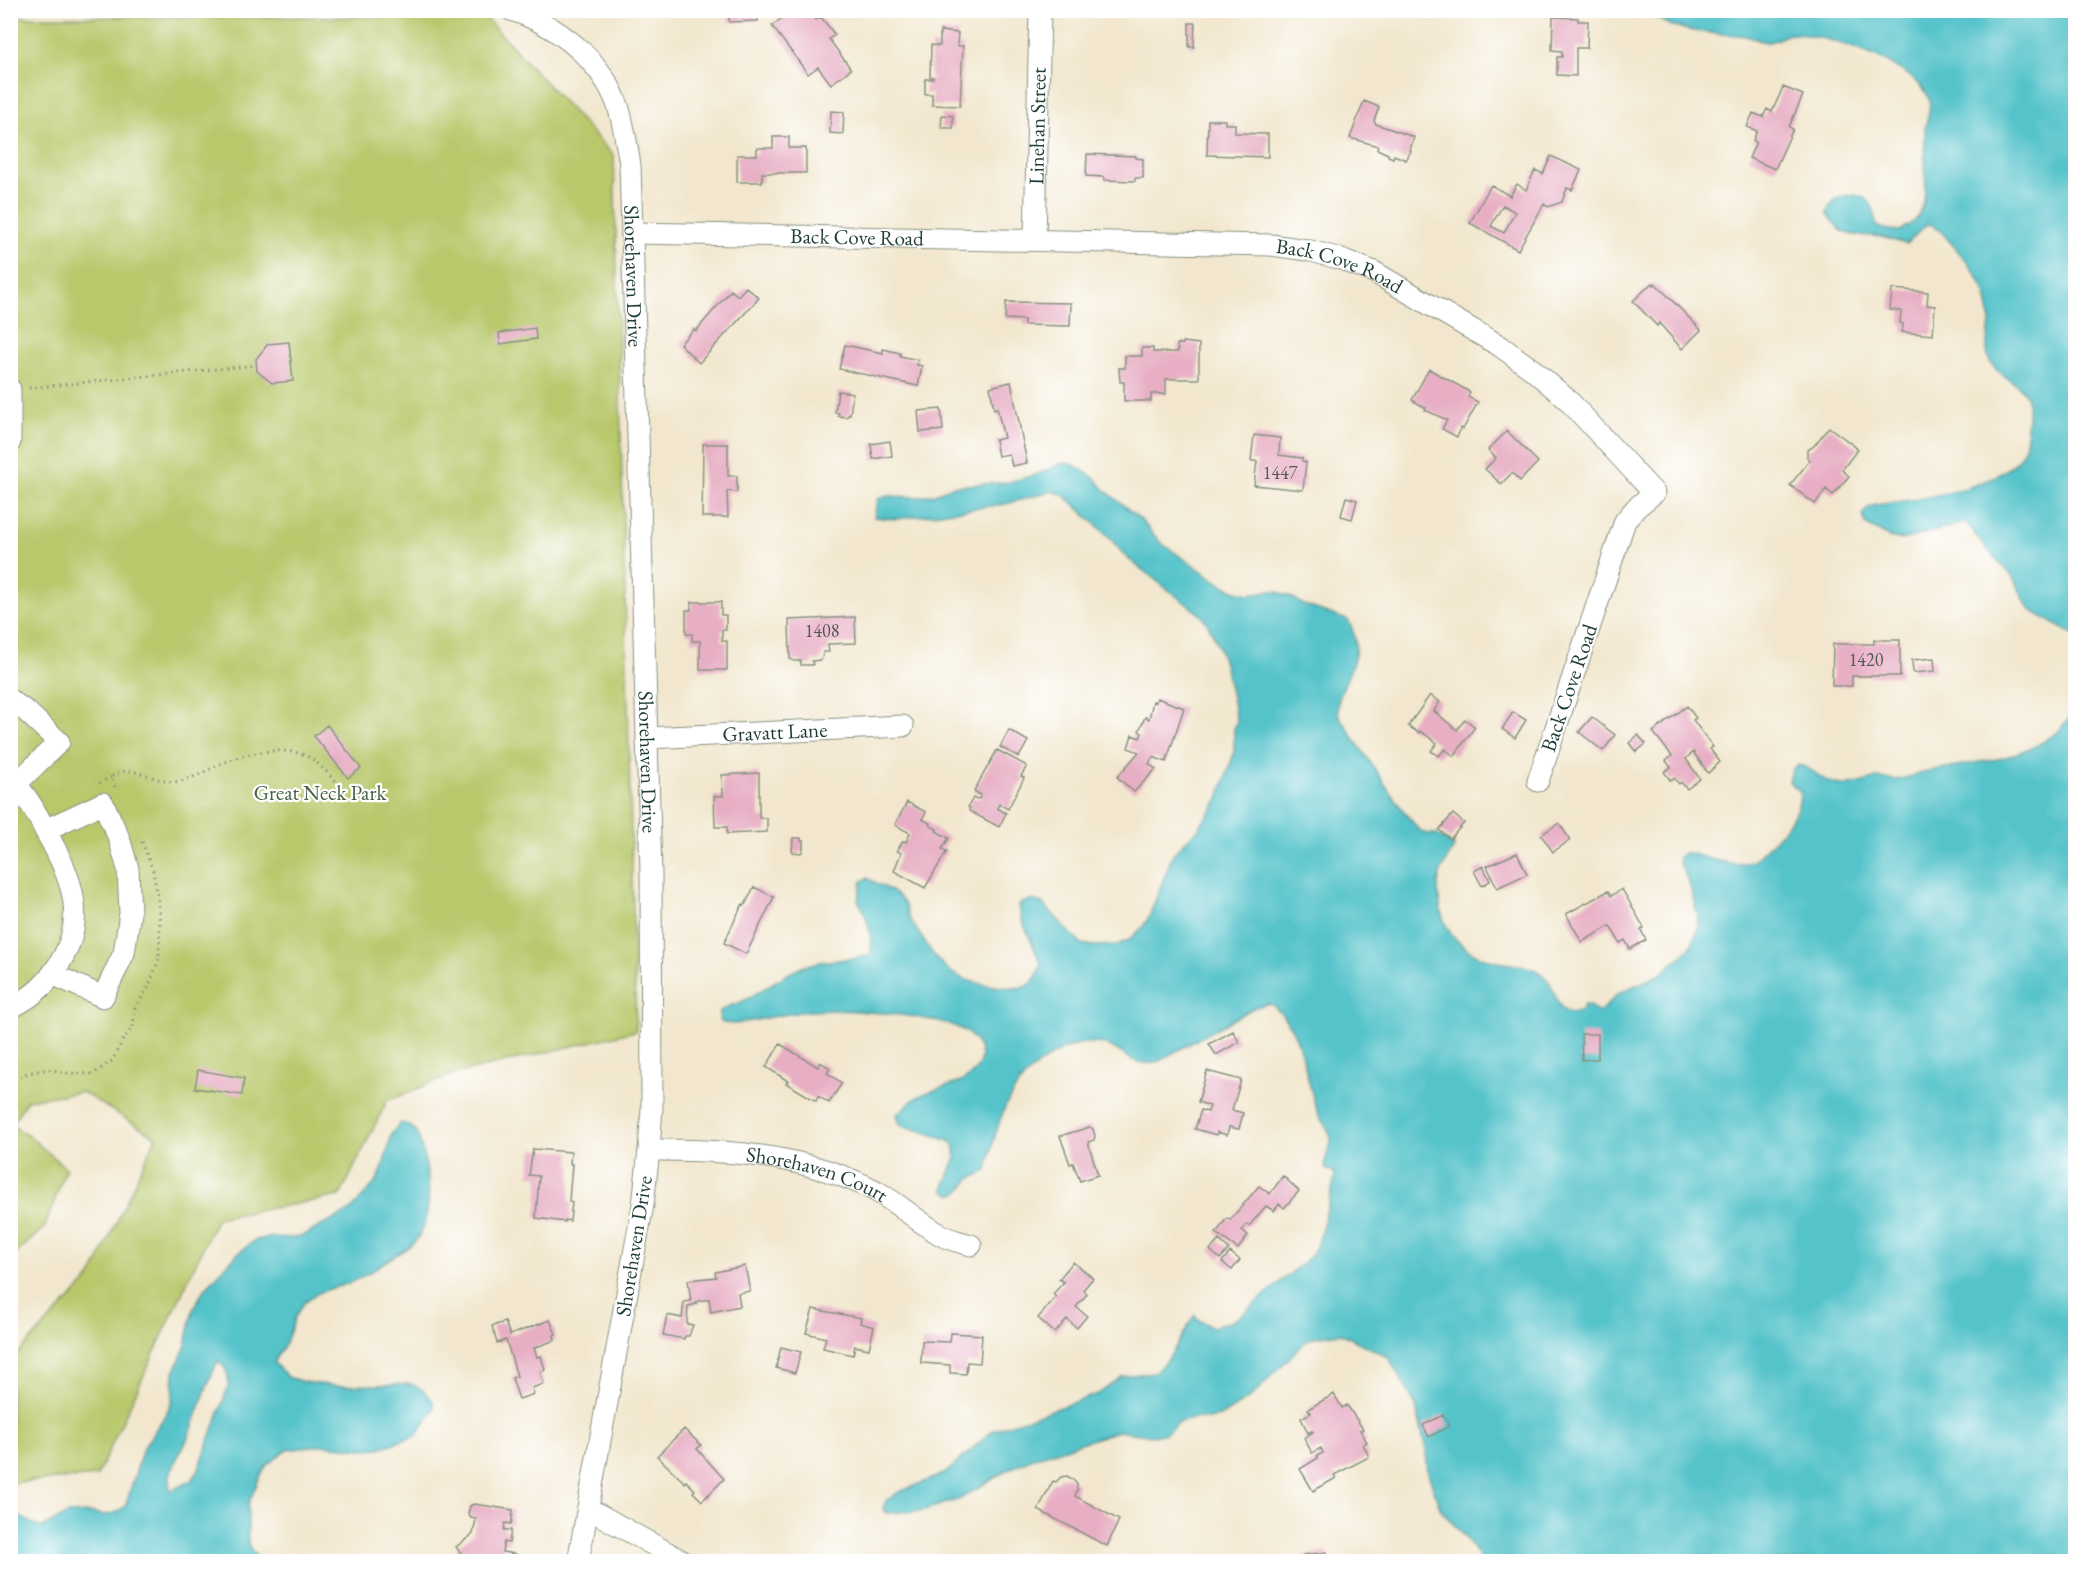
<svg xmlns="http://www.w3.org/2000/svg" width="2086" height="1572" font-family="'EB Garamond',serif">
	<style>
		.green { fill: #b8c86a; stroke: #6c824f; stroke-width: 1.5 }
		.water { fill: #55c3ca; stroke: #3a807f; stroke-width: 1.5; fill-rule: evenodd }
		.building { fill: #e7aec4; fill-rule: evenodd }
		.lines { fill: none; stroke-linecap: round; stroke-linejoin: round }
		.minor-casing { stroke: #889281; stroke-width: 23 }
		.path { stroke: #889281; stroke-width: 3; stroke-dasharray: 1.5 4.5; stroke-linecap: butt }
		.minor { stroke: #fff; stroke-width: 21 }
		.labels { text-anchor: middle; stroke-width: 4.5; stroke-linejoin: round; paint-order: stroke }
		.number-label { font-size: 18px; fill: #515958 }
		.street-label { font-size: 21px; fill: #1f3d34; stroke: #fff }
		.park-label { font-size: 21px; fill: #456042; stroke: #fff }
	</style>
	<rect width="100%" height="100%" fill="#fff"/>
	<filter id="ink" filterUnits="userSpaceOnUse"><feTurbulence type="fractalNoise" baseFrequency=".0167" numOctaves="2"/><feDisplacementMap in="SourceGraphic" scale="12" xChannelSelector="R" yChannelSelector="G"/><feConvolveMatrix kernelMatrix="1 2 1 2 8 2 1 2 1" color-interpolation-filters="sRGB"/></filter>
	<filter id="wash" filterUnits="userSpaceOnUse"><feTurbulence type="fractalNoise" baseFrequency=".008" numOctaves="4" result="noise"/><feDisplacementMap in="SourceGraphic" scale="24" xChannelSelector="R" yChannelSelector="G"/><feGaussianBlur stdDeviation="1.35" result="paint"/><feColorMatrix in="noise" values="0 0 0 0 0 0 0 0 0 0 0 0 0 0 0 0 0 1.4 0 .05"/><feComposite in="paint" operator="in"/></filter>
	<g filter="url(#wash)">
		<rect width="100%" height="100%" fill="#f2e7ce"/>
		<path class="green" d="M11,17h474l129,139 22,875 -185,44 -64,26 -47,95 -123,22 -120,258 -86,7v-122l80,-84 65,-140 -74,-45 -55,8 -16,25z
			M11,1125l18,11 37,32 -21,59 -34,31z"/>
		<path class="water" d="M1651,11h424v625l-46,-27 -17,-33 -28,-30 -11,-16 -9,-7 -62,17 -13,-3 -24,-13 -2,-10 5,-6 7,-3c40,-6 125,-14 147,-52 5,-8 5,-18 5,-27 1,-9 3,-19 0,-27 -6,-19 -34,-23 -39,-43 -4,-12 2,-24 2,-36 -1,-40 -26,-61 -50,-90l-8,-5 -5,-1 -21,20c-11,-3 -22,-7 -32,-8 -28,-2 -31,2 -47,-24 4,-18 31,-23 43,-9 5,6 5,14 6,23l7,3 17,2c5,-4 11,-7 15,-11 14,-16 10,-43 10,-62 0,-9 -1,-19 0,-28 1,-11 7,-20 4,-31 -11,-34 -104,-65 -136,-65 -10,0 -16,8 -26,8 -7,-1 -15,-5 -22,-6 -26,-3 -79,-2 -94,-25z
			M1063,463l9,1 23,14 9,11 37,31 20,23 62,42 13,6 13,3 20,-3 9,1 13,5 13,8 44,15c24,43 -17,65 -9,96l60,89 20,25 7,4h10l19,12c-6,11 -14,21 -16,33 -2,5 -1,12 0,18 2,37 28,60 64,66 15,3 25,1 39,11 19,15 10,48 40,36l2,-5h4l10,7 6,-4 15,-15 42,-19 24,-21 7,-9 6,-15v-13l-9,-33 -10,-21v-5l4,-4h4c21,4 49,17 68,7 18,-20 46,-41 45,-69l-7,-5 -4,-5 3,-11 6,-5 8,2 21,14 13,4h12l26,-7 19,2 37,-10 69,-12 33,-12 21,-13 18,-22v850h-593l-10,-15 -32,-38 -12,-35 -3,-28 -10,-42 -27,-46 -48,-24 -26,4 -10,6 -53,54 -28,18 -15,4 -11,-1 -15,2 -16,13 -13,3 -35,-5 -90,29 -24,12 -44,27 -39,12 -35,2 -3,-4 3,-8 13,-9 47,-19 46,-42 106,-37 25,-18 32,-4 14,-14 26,-43 5,6 13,6 19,-6 12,-8 68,-58 8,-18 15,-60 -2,-6 -7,-1c-4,-14 6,-19 5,-31 -1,-9 -9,-16 -12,-24 -14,-34 -13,-70 -36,-99 -4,-5 -8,-11 -14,-12 -4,0 -10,2 -14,3l-98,55c-27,7 -37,-17 -59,-19 -37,-3 -77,30 -92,62 -9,21 -15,43 -19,66l-17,8 -11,13 -7,3 -9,-5 13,-33 -2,-13c-16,-10 -35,-13 -54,-19l-3,-11c7,-5 13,-13 21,-17 20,-13 52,-9 62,-35 4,-13 -8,-28 -19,-33 -28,-14 -118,-21 -150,-18 -26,2 -52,9 -77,13l-11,-1 -4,-3 1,-9c6,-5 14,-6 21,-9 26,-13 49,-35 79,-40 17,-3 33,-2 50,-7 4,-14 -4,-44 -12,-54l4,-20 5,-3c12,7 26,12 35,22 6,6 4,15 9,21 29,45 37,61 93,66 23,3 30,0 37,-23l-20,-46 -2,-13c8,-6 14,-5 23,-2l39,41 14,2 21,-1 13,-5 14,-13 6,-10 24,-63 25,-25 20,-28 16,-48v-24l3,-8c-8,-35 -13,-76 -35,-105l-76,-59 -17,-20 -45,-42 -12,-4 -46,13 -110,15 -22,-2 4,-18 9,-3 33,1 15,-3 19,-8 55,-4 29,-8z
			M401,1123c16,2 19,17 22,30 7,26 11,72 -11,91 -8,7 -18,12 -27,18 -11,8 -23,16 -36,21 -16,6 -32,7 -45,20 -13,16 -11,25 -19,41 -3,7 -9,11 -11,19l14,14 16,5 34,4 73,-2 12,6 10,11 1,8 -18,27 -36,12 -17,1 -39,-4 -37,5 -20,15 -9,16 -10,24v38l3,8 11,10h-251v-49l30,16 27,-14 24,-1 14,2 12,-3 8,-7 17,-57 22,-32 7,-15 2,-28 12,-28 7,-35 10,-19 34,-37 18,-14 18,-3 21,1 12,-4 44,-23 26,-29 6,-12 10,-37zM218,1361c9,6 11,16 10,26l-29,82 -8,12 -21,10c-3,-23 8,-32 17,-51 12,-26 18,-54 31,-79z"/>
		<g id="blocks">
			<path class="building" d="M729,10h28l1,11 -29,1z
				M792,10h17l7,10 5,-3 14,18 -6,4 22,30 -20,15 -13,-17 -10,7 -36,-48z
				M1553,17l25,1v3h10l-1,27h-11v28l-19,-1v-18h5v-6l-10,-1z
				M1189,23h6l-1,24h-5z
				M940,31l18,2 -1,13h6l-3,60 -28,-1v-11h-7v-15h8v-2h-3l1,-32 9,1z
				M1783,87l20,8 -14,32 4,2 -18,40 -26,-11 7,-16 -3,-2 4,-9 -10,-4 6,-14 10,4 4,-8 5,3z
				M1364,101l15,6 -5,14 2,3 38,13 -4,13 1,1 -5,9 -12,-5 -1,3 -5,-2v-2l-11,-5 1,-3 -28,-8z
				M831,111l13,1 -1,22 -13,-1z
				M942,115l11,1v12h-12z
				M1208,120h17v4h10v9l33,1v23l-61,-2z
				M773,137h16v11h17v25h-44v9h-25v-27h20v-7h16z
				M1087,154l49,2v2l7,1v19h-8v3l-31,-1v-3l-18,-1z
				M1551,156l30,14 -9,20 -5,-2 -5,14 -14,5 -4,-3 -26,46 -48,-27 21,-38 19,11 7,-12 9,6 9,-20 8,4zM1503,205l12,7 -11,21 -13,-7z
				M1652,283l2,2 1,-2 46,47 -19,19 -23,-26 -2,3 -24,-25z
				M746,287l13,11 -60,65 -19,-19 14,-15 2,2 35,-41 7,6z
				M1892,289l36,3 -1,13 8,1 -2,29 -31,-3 1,-8 -3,-1 1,-12 -11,-1z
				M1006,302l65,1 -1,23 -46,-1v-5l-19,-1z
				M535,328l1,11 -36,5 -1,-11z
				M289,342l4,39 -21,2 -15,-12 -1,-12 12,-15z
				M1183,342l16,2v35h-33v15h-15v7h-27v-19h-4l-1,-14h6v-12h17v-8h11v4h25l-1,-8h6z
				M845,345l38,8v-4l17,4v3l18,4 -1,5 5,1 -4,20 -79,-17z
				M1429,369l41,23 -2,5 10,5 -15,27 -2,-1 -4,9 -15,-8 5,-9 -22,-10 1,-2 -14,-8z
				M1011,382l16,81 -15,3 -3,-12 -11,2 -3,-16 9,-2 -7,-30 -3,1 -4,-22z
				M838,391l15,2 -3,22h-2l-1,2 -9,-1 1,-3 -4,-1z
				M941,409l2,21 -23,2 -2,-21z
				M1829,427l29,22 -16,21 7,6 -16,19 -7,-6 -11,15 -25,-19 20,-25 -3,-3v-7l6,-3z
				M1507,431l31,31 -18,19 -8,-8 -11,11 -16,-15 11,-11 -8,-8z
				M1254,435l26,3 -1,17 23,3v3l4,1 -3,28 -49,-5 3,-24h-6z
				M890,441l2,15 -19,3 -2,-15z
				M703,444h25v32h9v16l-10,-1 1,26h-26z
				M1346,497l11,3 -5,19 -11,-3z
				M691,602h30v13h5v15h-4v11h5v29h-27v-29h-8v-7h-6v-24h5z
				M855,617l1,26 -28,1 1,8h-6v4l-2,4 -9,1 1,4h-12v-4h-7l-4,-2 -1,-39z
				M1874,640h26v36h-48v10h-20l1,-42h41z
				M1934,658l1,13 -22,2 -1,-13z
				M1430,695l10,7 -6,9 23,19 8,-11 10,8 -21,29 -9,-7 -6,7 -8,-5 6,-8 -17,-12 -1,2 -11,-7z
				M1157,698l27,10 -18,54 -13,-5 -4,7 7,5 -22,23 -17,-15 22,-25 -11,-4 4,-13 8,3 2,-5 -3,-2 6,-14 4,2 4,-18 3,1z
				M1687,706l9,12 -3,2 20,27 -3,2 10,13 -12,11 -15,-21 -7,7 14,20 -13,10 -6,-7 -2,2 -5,-6 -3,3 -7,-9 7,-5 -5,-6 6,-5 -19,-24z
				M1513,712l13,8 -11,18 -13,-9z
				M1592,717l23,18 -12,16 -24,-19z
				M327,725l34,43 -13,10 -34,-42z
				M1009,730l19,11 -9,16 -19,-10z
				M1638,735l8,9 -10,8 -7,-9z
				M997,750l30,16 -6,10 3,2 -16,31 -9,-5 -2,4 9,5 -7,14 -30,-16 1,-3 -2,-1 5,-9 6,1 2,-4 -7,-4z
				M759,773v45h8v14l-40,2v-7h-12l-1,-31h9l-1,-21z
				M907,802l19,10 -4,7 8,4 -1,2 8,4 -1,2 13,7 -7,11 5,2 -22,37 -31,-17 7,-18 -4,-2 6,-10 3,1 4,-9 -15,-8z
				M1453,814l11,9 -14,16 -11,-9z
				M1559,823l11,17 -17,12 -12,-17z
				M793,838h8v3h2v9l-2,3 -9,-1z
				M1517,853l10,21 -30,14 -10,-22z
				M1483,866l7,15 -8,5 -8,-15z
				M754,887l20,10 -28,57 -22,-11 16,-34 3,-5 2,1z
				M1622,889l22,39 -3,2 5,10 -16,9 -5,-9 -5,3 -10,-17 -28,16 -16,-28 42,-23 3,5z
				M1233,1031l6,11 -23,13 -7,-11z
				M1581,1034h17v25l-16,1z
				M780,1044l38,23 2,-5 10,6 -3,5 15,10 -13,20 -11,-7 -2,5 -30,-18 2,-2 -22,-14z
				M198,1070l46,8 -2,17 -47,-7z
				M1207,1071l34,9 -9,30 11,3 -4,16 -10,-2 -2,8 -10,-3v3l-22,-6 6,-19 7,2 2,-6 -12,-4z
				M1090,1127l3,2 2,7 -1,4 -6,2 10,33 -18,6 -7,-18 -3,1 -10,-28z
				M533,1149l38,3 -1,12h2l-3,37 3,1 -2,19 -5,-1v2l-29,-4 3,-42 -10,-1z
				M1283,1176l16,15 -15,17 -5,-4 -5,7 -8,-5 -17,20 -2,-2 -5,6 6,5 -10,14 -22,-16 11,-15 3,2 29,-34 11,8z
				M1219,1240l10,9 -9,10 -10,-9z
				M1230,1252l10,8 -8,10 -10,-8z
				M1073,1262l20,16 -10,12 4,4 -11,13 11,9 -10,12 -10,-9 -12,14 -17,-15 18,-21 -3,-3 11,-12 -5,-3z
				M745,1266l5,25 -12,2 2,13 -29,6 -2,-13 -13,3 1,2 -9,2 -1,18 6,1 -4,11h-4l-1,3 -21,-4 4,-20 15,3 2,-16 7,-1 -3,-21 28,-3 -1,-5z
				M813,1309l48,9 -1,5 14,4 -5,22 -14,-3 -2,9 -30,-7 3,-10 -20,-5z
				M550,1320l6,14 -2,1 1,5 -21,8 3,9 4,-1 4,14 -5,2 4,12 -12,4 2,6 -15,5 -7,-21 5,-2 -11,-36 -9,3 -5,-17 13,-4 5,13z
				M951,1333l31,2 -2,28 -13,-1 -1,12 -16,-1v-8l-29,-2 1,-22 28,1z
				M781,1347l20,5 -6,21 -19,-5z
				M1334,1394l8,14 5,-3 16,24 -3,1 7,12 -4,2 6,13 -35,18 2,3 -23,13 -13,-22 18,-11 -1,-2 6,-3 -2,-5 -9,5 -8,-15 9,-6 -1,-1 -4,2 -7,-15 10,-5 -3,-4z
				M1443,1415l6,11 -20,11 -6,-12z
				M684,1429l17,16 -4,4 27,30 -22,22 -9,-9 2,-2 -9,-9 -1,2 -28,-27z
				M1067,1476l5,3 5,5v6l-2,6 44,24 -12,26 -69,-36 15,-29 3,1 5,-5z
				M474,1504l39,6 -1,10 -1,4 -6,-1 -1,7h7l-2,13 -5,-1 -2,10 14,2 -1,8h-51l-2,-3 2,-2 -8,-10 17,-13 3,-15 -5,-1 -3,-4 2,-8z
				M1327,1552l1,10h-24l-1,-7z"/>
		</g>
	</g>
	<g filter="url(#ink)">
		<use href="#blocks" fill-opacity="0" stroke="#889281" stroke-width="1.5"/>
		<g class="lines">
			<defs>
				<g id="minor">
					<path id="s1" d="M511,10c45,14 91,50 107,96 6,19 9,39 12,59l21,708 1,234 -3,43 -6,55 -65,357"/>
					<path id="s2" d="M632,233l639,12 36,5 34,9 33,13 126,74 33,24 35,30 86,93 -18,15 -11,13 -87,260"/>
					<path id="s3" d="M1035,240l5,-230"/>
					<path d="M10,389v53"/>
					<path d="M10,700l17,12 32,30 -43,42"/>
					<path id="s4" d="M647,738l256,-12"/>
					<path d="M10,778c16,16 26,34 36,54 28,49 44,91 7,141 -10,15 -26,27 -43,35"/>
					<path d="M45,830l58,-27 16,35 9,31 2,44 -6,40 -21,44 -51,-23"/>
					<path id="s5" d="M649,1150c77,-1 158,5 227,41 23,13 42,31 65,44 9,5 19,7 30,10"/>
					<path d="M589,1509l95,53"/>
				</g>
			</defs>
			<use href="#minor" class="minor-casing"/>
			<path class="path" d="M29,388l228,-23
				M99,783l12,-6
				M115,787l-4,-10c24,-17 43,9 69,4 14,-3 26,-10 38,-16 25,-12 73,-23 97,-4 9,8 17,17 26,25
				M10,828l11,-5
				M10,1083l17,-10 21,-4 19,4 26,1 19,-13 12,-23 9,-11 2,-19 13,-20 11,-29 1,-34 -2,-28 -5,-26 -12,-32"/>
			<use href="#minor" class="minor"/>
		</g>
	</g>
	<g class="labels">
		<g class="number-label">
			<text x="1280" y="479">1447</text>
			<text x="822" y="637">1408</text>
			<text x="1866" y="666">1420</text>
		</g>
		<g class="street-label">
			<text dy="7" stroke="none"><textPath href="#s3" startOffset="114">Linehan Street</textPath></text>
			<text dy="7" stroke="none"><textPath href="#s2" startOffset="225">Back Cove Road</textPath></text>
			<text dy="7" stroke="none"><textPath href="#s2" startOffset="711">Back Cove Road</textPath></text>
			<text dy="7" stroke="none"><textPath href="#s1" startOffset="320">Shorehaven Drive</textPath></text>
			<text transform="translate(1569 688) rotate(-71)" y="7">Back Cove Road</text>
			<text dy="7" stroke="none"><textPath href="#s4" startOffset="128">Gravatt Lane</textPath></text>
			<text dy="7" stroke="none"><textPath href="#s1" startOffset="806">Shorehaven Drive</textPath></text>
			<text dy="7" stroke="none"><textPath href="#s5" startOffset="171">Shorehaven Court</textPath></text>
			<text transform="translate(634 1246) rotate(-81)" y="7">Shorehaven Drive</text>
		</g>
		<g class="park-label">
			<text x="320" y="800">Great Neck Park</text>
		</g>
	</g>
	<rect width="2086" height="1572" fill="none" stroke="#fff" stroke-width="36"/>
</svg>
